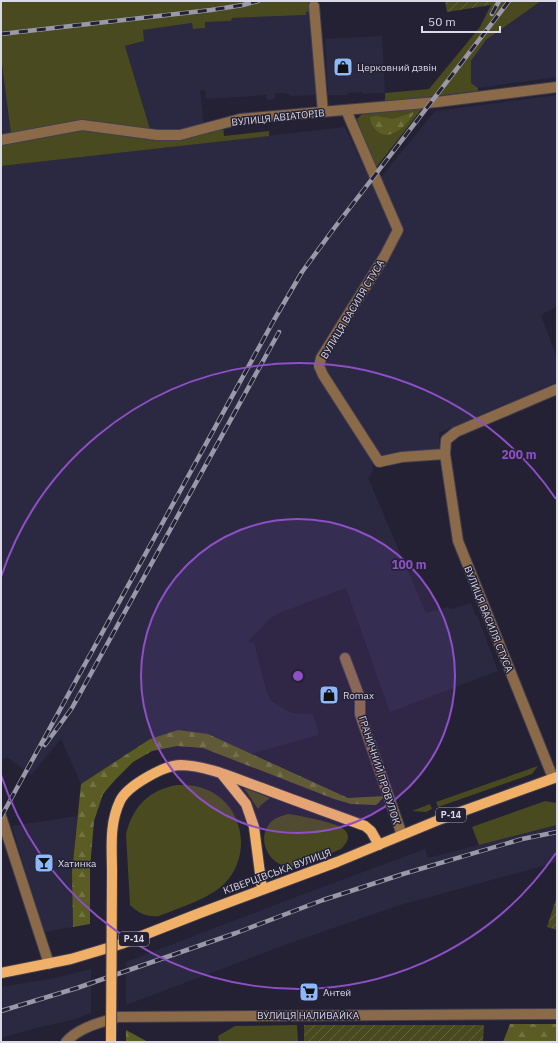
<svg xmlns="http://www.w3.org/2000/svg" width="558" height="1043" font-family="'IBM Plex Sans',sans-serif">
	<style>
		.built { fill: #2b2842 }
		.grass { fill: #494a1f }
		.forest { fill: url(#forest-firs) }
		.garden { fill: url(#garden-furrows) }
		.lines { fill: none; stroke-linecap: round; stroke-linejoin: round }
		.minor-casing { stroke: #413e51; stroke-width: 12 }
		.major-casing { stroke: #413e51; stroke-width: 12 }
		.minor { stroke: #8a6a49; stroke-width: 10 }
		.major { stroke: #f1b068; stroke-width: 10 }
		.rail-casing { stroke: #9a99a8; stroke-width: 4.5 }
		.rail { stroke: #242135; stroke-width: 3; stroke-dasharray: 9; stroke-linecap: butt }
		.major-bridge-casing { stroke: #413e51; stroke-width: 12; stroke-linecap: butt }
		.major-bridge { stroke: #f1b068; stroke-width: 10 }
		.ring { fill: none; stroke: #8e4fc7; stroke-width: 2 }
		.labels { text-anchor: middle; stroke-width: 3; stroke-linejoin: round; paint-order: stroke }
		.shield { fill: #242135; stroke: #a3a2b1; stroke-width: 1 }
		.shield-label { font-size: 9px; font-weight: bold; fill: #dad9e6 }
		.poi-label { font-size: 10px; fill: #dad9e6; stroke: #242135; text-anchor: start }
		.street-label { font-size: 10px; fill: #dad9e6; stroke: #242135 }
		.centre { fill: #8e4fc7; stroke: #242135; stroke-width: 2 }
		.ring-label { font-size: 12px; text-anchor: middle; font-weight: bold; fill: #8e4fc7; stroke: #242135; stroke-width: 3; stroke-linejoin: round; paint-order: stroke }
	</style>
	<defs>
		<pattern id="forest-firs" width="22" height="20" patternUnits="userSpaceOnUse"><rect width="22" height="20" fill="#5b5c23"/><path d="M5 1l3.5 6h-7zM16 11l3.5 6h-7z" fill="#727343"/></pattern>
		<pattern id="garden-furrows" width="10" height="10" patternUnits="userSpaceOnUse"><rect width="10" height="10" fill="#494a1f"/><path d="M-1 1l2-2M0 10L10 0M9 11l2-2" fill="none" stroke="#636440"/></pattern>
	</defs>
	<rect width="100%" height="100%" fill="#242135"/>
	<path class="built" d="M541,1h16v76l-79,11 -7,-5v-22l15,-21z
		M311,11l6,84 -26,1 -6,-3h-10v6l-8,1 -1,-5 -60,4 -1,-9 -5,1 4,34 -25,6 -29,-2 -25,-83 19,-5 -2,-11 51,-7v6l11,-1v-6l27,-1v-3l75,-3v-3z
		M382,36l3,57 -23,1v-2l-14,1v2h-20l-3,-56z
		M1,57l10,77 -10,2z
		M557,95v211l-16,9 16,43v21l-1,3 -117,51v16l-55,9 -5,-2 -55,-88 -1,-7 80,-129 -21,-41 -1,-14 54,-66z
		M345,127l43,89 4,17 -11,23 -70,109 61,93 1,13 -5,7 58,135 22,-6 3,2 20,-6 4,11 3,3 20,54 -108,41 -44,-124 -67,25 -11,7 -20,22 6,1 12,46 5,12 21,12 21,1 6,21 -69,19 -42,-20 -58,5 -69,45 -20,-45 -30,36 -24,-18 -6,3v-594z
		M77,816l-5,56 1,55 -29,5 -32,-106z
		M557,825v37l-160,44 -104,36 -167,63v-43l159,-61 140,-52 3,9z
		M91,969v44l-19,7 -32,7 -39,11v-51l54,-9z"/>
	<path class="grass" d="M1,1h310v10l-5,1v3l-74,3 -1,3 -26,1v6l-12,1 -1,-6 -49,7 1,11 -19,5 25,83 -67,-8 -72,13 -10,-77z
		M493,1h48l-55,39 -15,21v22l7,5v3l-93,11v-9l44,-4 51,-62z
		M425,105l-50,64 -8,-17 -10,-33 6,-6z
		M223,126l1,10 45,-5v5l-268,30v-22l81,-15 74,10z
		M538,766l-6,8 -94,33 -2,-5z
		M177,785c10,0 19,0 28,4 38,14 48,65 20,94 -14,15 -46,25 -66,33 -12,1 -20,-2 -29,-11l-4,-71c7,-28 23,-44 51,-49z
		M244,788l26,10 -9,7 -3,4z
		M545,801l12,2v22l-78,20 -7,-18z
		M430,804l2,5 -6,3 -14,-1z
		M288,814c11,1 20,4 31,6 14,4 42,9 22,29 -12,5 -38,18 -50,18 -22,-1 -36,-28 -20,-45 5,-5 11,-6 17,-8z
		M297,1025l1,17h-79l-1,-6 17,-10z"/>
	<path class="forest" d="M414,112c-5,12 -24,31 -37,19 -4,-4 -7,-8 -7,-14l6,-1 17,3z
		M178,730l30,4 140,64 37,-2 -9,9 -25,-1 -17,-5 -131,-51 -26,-2 -25,5 -19,11 -18,18 -12,14 -9,27 -4,47v56l-17,3 -1,-55 9,-88 69,-45z
		M510,1024h47v18h-54z
		M126,1030l22,12h-22z"/>
	<path class="garden" d="M445,1h48l-2,4 -44,7z
		M557,896v34l-10,-3z
		M304,1025h180l-1,17h-179z"/>
	<g class="lines">
		<defs>
			<path id="minor" d="M314,6l9,106
				M346,110l52,120 -14,27 -63,101 -2,8 4,9 56,87 23,-5 43,-3 13,87 95,237
				M1,140l81,-15 75,10h23l60,-16 197,-17 120,-15
				M445,454l1,-14 10,-8 101,-43
				M345,658l15,40v16l42,121
				M1,816l48,148
				M66,1042c13,-15 34,-19 52,-25l439,-3"/>
			<path id="major" d="M221,773l25,31 8,23 8,62
				M112,873c0,-25 -3,-49 8,-72 7,-15 44,-36 61,-36 28,1 55,14 81,23 34,13 68,25 103,38l6,5 8,14
				M1,973l70,-14 50,-15 79,-31 137,-51 104,-43 116,-42"/>
		</defs>
		<use href="#minor" class="minor-casing"/>
		<use href="#major" class="major-casing"/>
		<use href="#minor" class="minor"/>
		<use href="#major" class="major"/>
		<defs>
			<path id="rail" d="M492,14l7,-13
				M1,34l210,-24 32,-5 15,-4
				M45,745l27,-37 207,-376
				M1,817l273,-497 28,-48 33,-45 174,-226
				M1,1011l76,-23 159,-55 87,-33 80,-26 119,-35 35,-7"/>
		</defs>
		<use href="#rail" class="rail-casing"/>
		<use href="#rail" class="rail"/>
		<defs>
			<path id="major-bridge" d="M111,1042l1,-169"/>
		</defs>
		<use href="#major-bridge" class="major-bridge-casing"/>
		<use href="#major-bridge" class="major-bridge"/>
	</g>
	<circle cx="298" cy="676" r="157" fill="#8e4fc7" fill-opacity=".12"/>
	<g class="ring">
		<circle cx="298" cy="676" r="157"/>
		<path d="M556 853A313 313 0 0 1 1 775M1 577A313 313 0 0 1 556 499"/>
	</g>
	<defs>
		<symbol id="shop-square" viewBox="-11 -11 22 22"><rect x="-9" y="-9" width="18" height="18" rx="4" fill="#8db9fc" stroke="#242135"/><path d="M-5-2.5h2.3a2.7 3.5 0 0 1 5.4 0H5L5.5 6h-11ZM-1.5-2.5h3a1.5 2.3 0 0 0-3 0Z" fill="#111"/></symbol>
		<symbol id="bar-square" viewBox="-11 -11 22 22"><rect x="-9" y="-9" width="18" height="18" rx="4" fill="#8db9fc" stroke="#242135"/><path d="M-6-5H6L.8 .8V4.5H3.5V6h-7V4.5H-.8V.8Z" fill="#111"/></symbol>
		<symbol id="supermarket-square" viewBox="-11 -11 22 22"><rect x="-9" y="-9" width="18" height="18" rx="4" fill="#8db9fc" stroke="#242135"/><path d="M-6-5.5h2.5l.6 2H6L4.5 2H-2.5L-4.4-4H-6ZM-1.5 3.2a1.3 1.3 0 1 0 .1 0ZM3 3.2a1.3 1.3 0 1 0 .1 0Z" fill="#111"/></symbol>
	</defs>
	<g fill-rule="evenodd">
		<use href="#shop-square" x="332" y="56" width="22" height="22"/>
		<use href="#shop-square" x="318" y="684" width="22" height="22"/>
		<use href="#bar-square" x="33" y="852" width="22" height="22"/>
		<use href="#supermarket-square" x="298" y="981" width="22" height="22"/>
	</g>
	<g class="labels">
		<g class="shield">
			<rect x="436" y="808" width="30" height="14" rx="3"/>
			<rect x="119" y="932" width="30" height="14" rx="3"/>
		</g>
		<g class="shield-label">
			<text x="451" y="818">Р-14</text>
			<text x="134" y="942">Р-14</text>
		</g>
		<g class="poi-label">
			<text x="357" y="71">Церковний дзвін</text>
			<text x="343" y="699">Romax</text>
			<text x="58" y="867">Хатинка</text>
			<text x="323" y="996">Антей</text>
		</g>
		<g class="street-label">
			<text transform="translate(278 117) rotate(-6)" y="4">ВУЛИЦЯ АВІАТОРІВ</text>
			<text transform="translate(352 309) rotate(-59)" y="4">ВУЛИЦЯ ВАСИЛЯ СТУСА</text>
			<text transform="translate(489 619) rotate(68)" y="4">ВУЛИЦЯ ВАСИЛЯ СТУСА</text>
			<text transform="translate(380 770) rotate(72)" y="4">ГРАНИЧНИЙ ПРОВУЛОК</text>
			<text transform="translate(277 871) rotate(-20)" y="4">КІВЕРЦІВСЬКА ВУЛИЦЯ</text>
			<text x="308" y="1019">ВУЛИЦЯ НАЛИВАЙКА</text>
		</g>
	</g>
	<circle cx="298" cy="676" r="6" class="centre"/>
	<g class="ring-label">
		<text x="519" y="459">200 m</text>
		<text x="409" y="569">100 m</text>
	</g>
	<rect width="558" height="1043" fill="none" stroke="#dad9e6" stroke-width="4"/>
	<path d="M422 26v6h78v-6" fill="none" stroke="#dad9e6" stroke-width="2"/>
	<text x="428" y="26" font-size="12" fill="#dad9e6" stroke="#242135" stroke-width="3" paint-order="stroke">50 m</text>
</svg>
